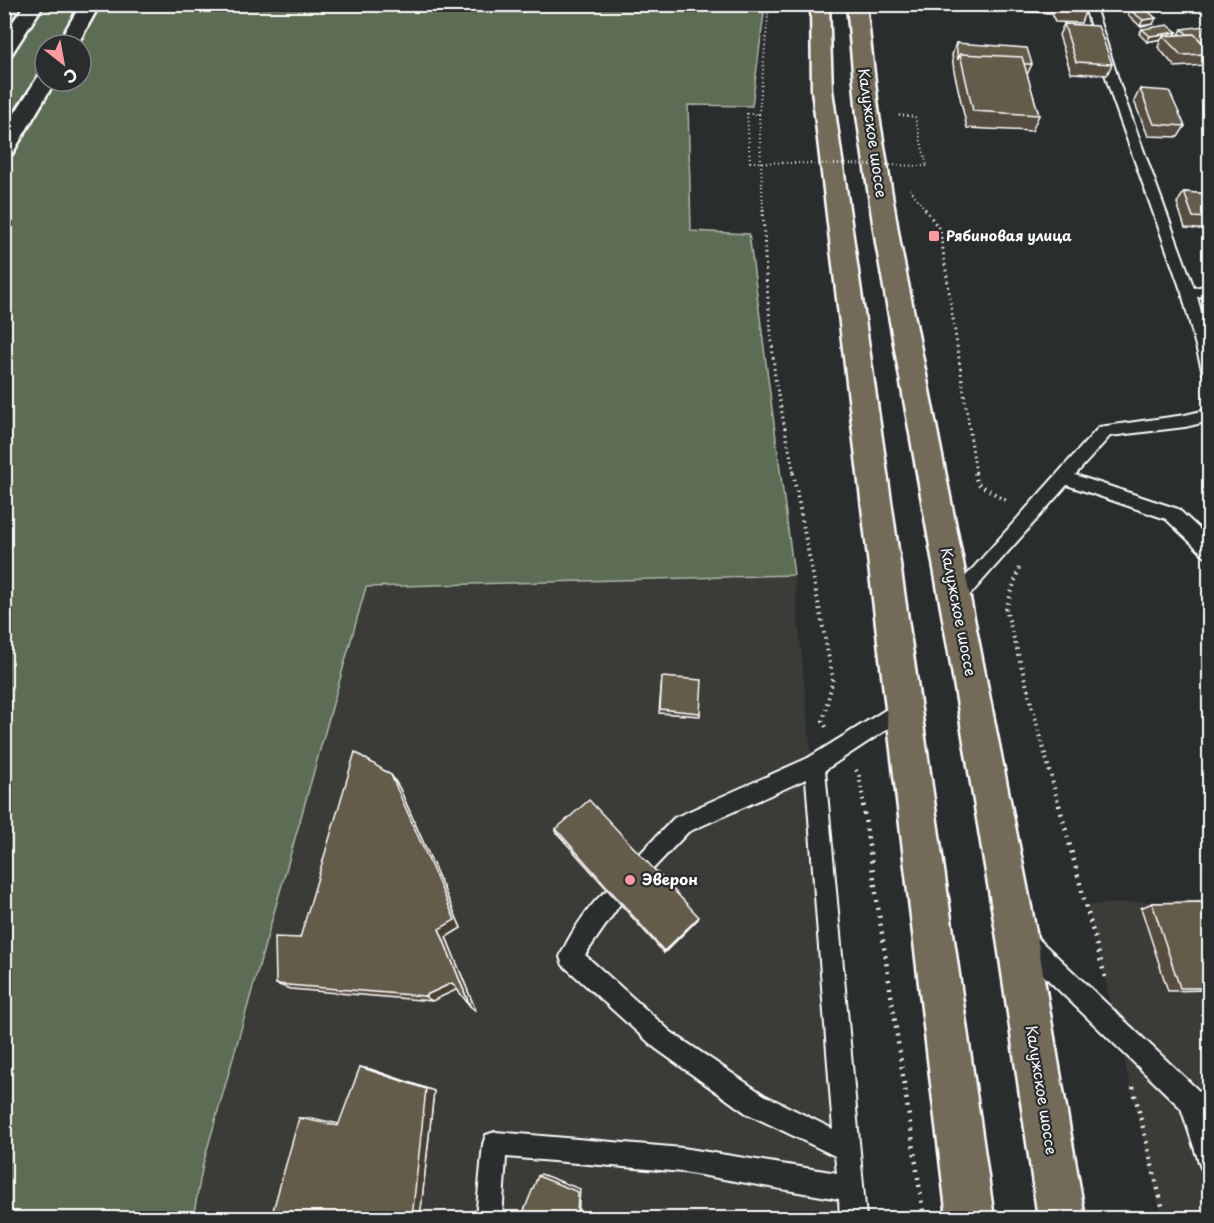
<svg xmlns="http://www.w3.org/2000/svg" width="1214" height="1223" font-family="'Playpen Sans',sans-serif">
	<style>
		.built { fill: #3b3b37 }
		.green { fill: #5d6d55; stroke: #aeb6aa; stroke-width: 1.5; fill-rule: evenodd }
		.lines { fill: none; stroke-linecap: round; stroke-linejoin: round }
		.service-casing { stroke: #fff; stroke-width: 4 }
		.minor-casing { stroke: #fff; stroke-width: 5 }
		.trunk-casing { stroke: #fff; stroke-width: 5 }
		.path-far3 { stroke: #fff; stroke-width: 2; stroke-dasharray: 1 3; stroke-linecap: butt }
		.path-far2 { stroke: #fff; stroke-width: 3; stroke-dasharray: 1.5 4; stroke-linecap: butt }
		.path-far1 { stroke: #fff; stroke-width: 4; stroke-dasharray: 1.5 4.5; stroke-linecap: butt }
		.path { stroke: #fff; stroke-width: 4.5; stroke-dasharray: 2 6; stroke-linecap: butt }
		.service { fill: #2a2d2e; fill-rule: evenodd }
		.minor { fill: #2a2d2e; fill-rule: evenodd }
		.trunk { fill: #736b5a; fill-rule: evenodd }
		.path-bridge { stroke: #fff; stroke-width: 2; stroke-dasharray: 1 3; stroke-linecap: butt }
		.wall { fill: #564e41; stroke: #fff; stroke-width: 1.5 }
		.shaded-wall { fill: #464035; stroke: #fff; stroke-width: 1.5 }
		.building { fill: #645b4c; stroke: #fff; stroke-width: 1.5 }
		.poi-dot { fill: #ff9aa2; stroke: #2a2d2e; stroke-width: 2 }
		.labels { text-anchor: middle; stroke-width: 4.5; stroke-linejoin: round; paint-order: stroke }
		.far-poi-label { font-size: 14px; font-weight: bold; fill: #fff; stroke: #2a2d2e; text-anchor: start }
		.street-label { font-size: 15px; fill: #fff; stroke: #2a2d2e }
		.poi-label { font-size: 15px; font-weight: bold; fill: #fff; stroke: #2a2d2e; text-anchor: start }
	</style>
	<rect width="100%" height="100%" fill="#2a2d2e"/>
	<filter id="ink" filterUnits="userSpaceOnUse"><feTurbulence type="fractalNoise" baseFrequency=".0167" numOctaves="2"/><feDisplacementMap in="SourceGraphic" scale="12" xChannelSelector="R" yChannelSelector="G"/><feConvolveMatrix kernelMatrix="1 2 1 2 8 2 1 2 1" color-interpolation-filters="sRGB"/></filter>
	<g filter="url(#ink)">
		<path class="built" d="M794,575l61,643h-662l10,-54 163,-577z
			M1209,898v320h-47l-75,-313z"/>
		<path class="green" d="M5,5h760l-13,101 -64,-1 3,126 58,3 45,341 -428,12 -163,577 -10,54h-188zM45,45h36v36h-36z"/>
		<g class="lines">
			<defs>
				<path id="service" d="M1084,4h10l30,93 70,191 16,-3v10l-13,2 13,46v35l-7,-5 -21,-80 -70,-196z
					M1210,409v12l-25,6 -75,9 -35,39 103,34 32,30v18l-6,-2 -38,-36 -99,-34 -106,120 -6,3 -6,-3 -3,-5 3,-5 150,-168 86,-12z
					M903,699l7,3 3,6 -3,6 -85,56 41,448h-26l-1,-19 -156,-27 -177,-15 -4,61h-26l7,-74 3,-9 9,-3 188,16 154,25 -2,-17 -89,-43 -91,-65 -92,-83 -3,-8c8,-20 34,-62 54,-71l8,3 3,8 -40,58 86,77 93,63 69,34 -27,-350 -118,53 -36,38 -7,4 -7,-4 -4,-7 4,-7 36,-38 134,-60z
					M1022,928l8,3 170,161 10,28v51l-9,-3 -20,-60 -167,-161 -3,-8 3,-8z"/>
				<path id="minor" d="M25,4h19l-33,51 -7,2v-22z
					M81,4h19l-23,41h-20z
					M45,75v6h10l-40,68 -3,5 -8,2v-26l34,-53z"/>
				<path id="trunk" d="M811,4h18l3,86 162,1128h-47l-135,-1128z
					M847,4h19l13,112 21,127 136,689 49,286h-47l-42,-286 -47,-279 -73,-410 -19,-127z"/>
			</defs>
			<use href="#service" class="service-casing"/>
			<use href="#minor" class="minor-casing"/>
			<use href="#trunk" class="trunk-casing"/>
			<path class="path-far3" d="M759,114l4,96
				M899,115l16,2 12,49
				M750,162l-3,-48h12l10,-110
				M910,189l16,21"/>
			<path class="path-far2" d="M763,209l3,67 9,102 19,96
				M925,209l15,21 36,244"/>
			<path class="path-far1" d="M793,473l40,206 -10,42 3,6
				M975,473l2,10 31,19
				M1019,568l-13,41 53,197
				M856,770l3,5 5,31"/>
			<path class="path" d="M863,805l61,413
				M1059,805l46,172
				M1133,1087l32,131"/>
			<use href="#service" class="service"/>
			<use href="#minor" class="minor"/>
			<use href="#trunk" class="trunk"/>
			<path class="path-bridge" d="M750,162l177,4"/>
		</g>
		<path class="wall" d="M449,4h76l-1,8h-73z
			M966,4h116l3,8 -4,11 -26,-1 -3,-9 -85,-4z
			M1130,10l23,14 -13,2 -12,-11z
			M1064,24l48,40 -5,11 -36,-2 -12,-38z
			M1142,29l35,3 -2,3h4l3,-6 27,18h-2l2,3v9l-3,6 -31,2 -17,-20 3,-8 -14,3 -8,-8z
			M956,43l76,21 -5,11 12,40 -7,16 -65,-3 -13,-57 -2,-16z
			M1140,89l45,37 -7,11 -30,-1 -14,-35z
			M1184,192l25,2v36l-24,-2 -8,-25z
			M662,677l38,36v3l-41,-3z
			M391,775l8,12 62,141 -15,9 30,74 -19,-22 -25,12 -142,-12 -14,-5 24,-46z
			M556,829l142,90 -34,34 -108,-121z
			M1209,902v88l-41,1 -27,-83 11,-5z
			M370,1069l64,22 -14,127 -121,-100h13l27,6z"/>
		<path class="shaded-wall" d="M1156,18l-3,6 -13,2 3,-6z
			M1177,32l-3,5 -11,-1 -2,3 -14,3 3,-6z
			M1209,41v6l-14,2 3,-6z
			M391,775l8,12 62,141 -15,9 30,74 -6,-5 -31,-77z
			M699,917l-1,2 -34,34v-2z
			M452,983l6,6 -26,12 -8,-5z
			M360,1067l10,2 64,22 -14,127h-8z
			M541,1174l39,15 -2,29h-1l-39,-42z"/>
		<path class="building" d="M1057,4h25l3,8 -25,-1z
			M1144,8l12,10 -13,2 -13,-10z
			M1064,24l34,2 14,38 -36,-2z
			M1168,25l9,7 -27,4 -8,-7z
			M1204,26l5,5v10l-7,1 -8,-8h-7l-5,-5z
			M1194,34l15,16v4l-28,1 -18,-19z
			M956,43l71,5 5,16h-8l-2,-7 -62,-3 -2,6z
			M960,54l62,3 17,58 -66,-4z
			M1140,89l29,2 16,35 -31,-2z
			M1184,192l25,2v24l-16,-1z
			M662,677l40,3 -2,33 -40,-4z
			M355,752l36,23 64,145 -16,9 31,77 -18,-23 -28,13 -148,-12 -1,-47 25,1z
			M589,800l110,117 -35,34 -108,-122z
			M1209,902v86h-29l-28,-85z
			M360,1067l66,22 -14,129h-127l-13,-4 27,-96 39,8z
			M538,1176l40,16 -1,26h-56z"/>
	</g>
	<g class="poi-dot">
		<rect x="928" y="230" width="12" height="12" rx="3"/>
		<circle cx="630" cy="880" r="6"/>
	</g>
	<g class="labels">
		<g class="far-poi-label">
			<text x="946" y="241">Рябиновая улица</text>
		</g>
		<g class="street-label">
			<text transform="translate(872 133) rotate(82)" y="5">Калужское шоссе</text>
			<text transform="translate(958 612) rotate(79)" y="5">Калужское шоссе</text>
			<text transform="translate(1041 1090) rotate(81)" y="5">Калужское шоссе</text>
		</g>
		<g class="poi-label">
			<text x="642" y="885">Эверон</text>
		</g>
	</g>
	<rect width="1214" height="1223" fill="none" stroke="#2a2d2e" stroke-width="24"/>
	<rect x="12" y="12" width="1190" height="1199" fill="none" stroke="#fff" stroke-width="2" filter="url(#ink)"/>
	<g transform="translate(63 63) rotate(149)"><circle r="28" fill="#2a2d2e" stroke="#7f8182" stroke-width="1.5"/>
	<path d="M0-4.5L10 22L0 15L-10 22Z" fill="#ff9aa2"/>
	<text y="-9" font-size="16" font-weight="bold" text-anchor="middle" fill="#ffffff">С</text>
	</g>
</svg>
